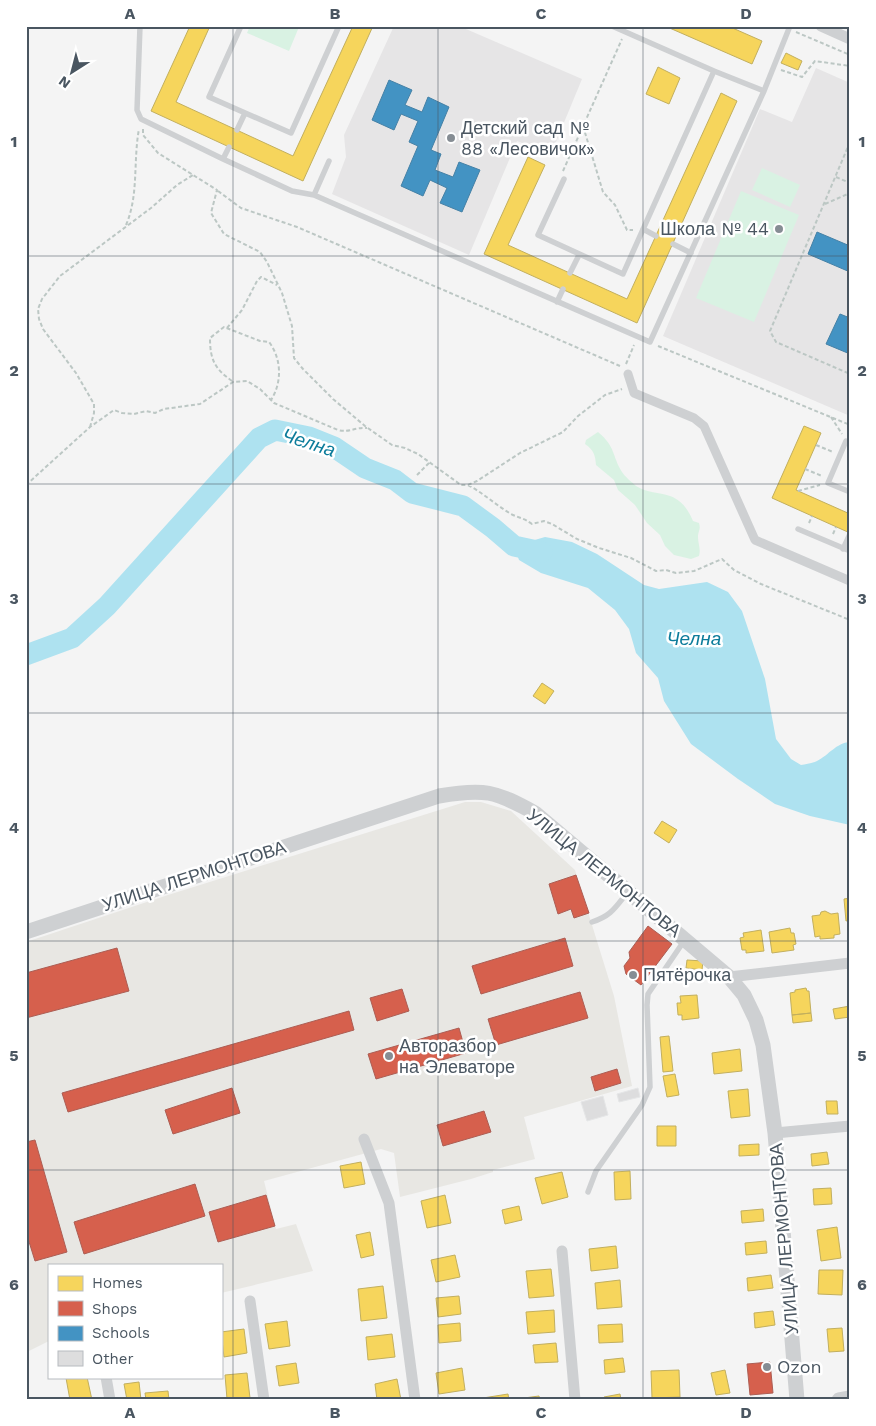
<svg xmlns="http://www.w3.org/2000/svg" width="876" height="1426" font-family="'Work Sans',sans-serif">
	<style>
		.commercial { fill: #e8e7e3 }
		.education { fill: #e6e5e6 }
		.green { fill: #d9f2e3 }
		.water { fill: #aee2f0 }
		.homes { fill: #f6d55c; stroke: #c2af5e }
		.shops { fill: #d6604d; stroke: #ac5d53 }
		.schools { fill: #4393c3; stroke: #4581a6 }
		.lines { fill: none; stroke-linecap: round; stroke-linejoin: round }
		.river { stroke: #aee2f0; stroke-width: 21 }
		.building { fill: #ddddde; stroke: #e5e6e7 }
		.path { stroke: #bcc7c4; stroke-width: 2; stroke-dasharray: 4 2.5; stroke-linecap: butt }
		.service { stroke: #ced0d2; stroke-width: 5.5 }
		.pedestrian { stroke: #ced0d2; stroke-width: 9 }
		.minor { stroke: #ced0d2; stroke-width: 11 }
		.tertiary { stroke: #ced0d2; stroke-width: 15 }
		.grid { fill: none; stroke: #4a5661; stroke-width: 1; stroke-opacity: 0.55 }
		.poi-dot { fill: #868d94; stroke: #fff; stroke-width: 2 }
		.labels { text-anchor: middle; stroke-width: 5; stroke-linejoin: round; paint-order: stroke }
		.poi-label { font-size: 18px; fill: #4a5661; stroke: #fff; text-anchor: start }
		.street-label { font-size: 18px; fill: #4a5661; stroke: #fff }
		.water-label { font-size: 19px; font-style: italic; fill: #0c7c9b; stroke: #fff }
		.neatline { fill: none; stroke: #4a5661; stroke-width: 2 }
		.grid-label { font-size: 16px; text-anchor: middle; font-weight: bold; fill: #4a5661 }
	</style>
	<rect width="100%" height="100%" fill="#f4f4f4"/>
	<path class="commercial" d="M465,802h16l30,9 64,59 39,126 18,90 -108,31 11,42 -42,11v2l-22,7 -71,18 -6,-44 -13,-4 -117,32 12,48 20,-5 17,47 -92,22v-28h-172v76l-22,11 -1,-410 142,-47z"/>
	<path class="education" d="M394,26h65l123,53 -31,75 -34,-13 -48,114 -137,-61 14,-37 -2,-22z
		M816,68l34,15v333l-187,-80 97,-227 32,13z"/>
	<path class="green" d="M250,26h48l1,1 -10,24 -42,-18z
		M762,168l38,17 -10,22 -38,-17z
		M741,191l58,24 -45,107 -58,-24z
		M598,432c18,15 14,24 24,40 3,5 10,10 14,14 11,7 23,6 34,10 12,4 19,15 23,25l6,2c2,7 -1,8 -1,14 0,7 3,11 1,19l-8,3 -17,-4 -9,-9 -5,-11 -13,-12 -12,-18 -17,-15 -4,-10 -18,-15c-1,-10 -2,-15 -11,-21l1,-4z"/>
	<path class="water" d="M545,537l27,5 25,12 47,31 15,4 48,-7 21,10 14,19 23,68 11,60 15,20 10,6c5,-1 12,-2 16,-4 12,-6 19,-18 33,-19v83l-40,-9 -35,-12 -37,-25 -47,-35 -27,-43 -6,-23 -22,-25 -7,-24 -14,-19 -27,-22 -47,-15 -22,-13 -5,-14z"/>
	<path class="homes" d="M190,26h20l-34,76 117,54 60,-130h20l-70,155 -152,-70z
		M665,26h63l34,15 -10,23z
		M786,53l16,8 -4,9 -17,-7z
		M658,67l22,11 -11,26 -23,-10z
		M721,93l16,8 -100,222 -153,-69 44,-97 17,8 -37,80 119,54z
		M804,426l17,7 -25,57 54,24v19l-78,-35z
		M542,683l12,8 -9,13 -12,-8z
		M662,821l15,9 -8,13 -15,-10z
		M850,898v22l-4,1 -2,-22z
		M825,911l6,3 7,-1 2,21 -6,1v3l-14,1v-3l-5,1 -3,-21 8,-1 1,-3z
		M790,928l1,5h3l2,11 -3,1 1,5 -22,3 -3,-21z
		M761,930l3,21 -18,2v-3h-4l-2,-12 4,-1 -1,-4z
		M687,960l16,1 -1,9 -16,-2z
		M806,988l1,3h2l2,22 -19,2 -2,-22 5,-1v-2z
		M697,995l2,23 -17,2v-5h-4l-1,-12h4l-1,-7z
		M850,1006v11l-15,2 -2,-10z
		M811,1013l1,8 -19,2 -1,-8z
		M669,1036l4,35 -10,1 -3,-35z
		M740,1049l2,22 -28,3 -2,-21z
		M675,1074l4,21 -12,2 -4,-21z
		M748,1089l2,27 -19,2 -3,-27z
		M826,1101h11l1,13h-11z
		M657,1126h19v20h-19z
		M759,1144v11l-20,1v-11z
		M827,1152l2,12 -17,2 -1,-12z
		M361,1162l4,22 -21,4 -4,-22z
		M630,1171l1,28 -16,1 -1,-28z
		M562,1172l6,25 -26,7 -7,-26z
		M831,1188l1,16 -18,1 -1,-16z
		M445,1195l6,28 -24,5 -6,-27z
		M519,1206l3,14 -17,4 -3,-14z
		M763,1209l1,12 -22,2 -1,-12z
		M837,1227l4,31 -20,3 -4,-31z
		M370,1232l4,23 -13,3 -5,-23z
		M766,1241l1,12 -21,2 -1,-12z
		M616,1246l2,22 -27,3 -2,-22z
		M455,1255l5,22 -24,5 -5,-22z
		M551,1269l3,27 -25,2 -3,-27z
		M819,1270h24l-1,25 -24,-1z
		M771,1275l2,13 -25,3 -1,-13z
		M620,1280l2,27 -25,2 -2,-26z
		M383,1286l4,32 -26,3 -3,-32z
		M459,1296l2,18 -23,3 -2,-19z
		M554,1310l1,22 -27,2 -2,-22z
		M773,1311l2,14 -20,3 -1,-15z
		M287,1321l3,25 -21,3 -4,-25z
		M460,1323l1,18 -22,2 -1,-18z
		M622,1324l1,18 -24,1 -1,-18z
		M842,1328l2,23 -15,1 -2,-23z
		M244,1329l3,24 -23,4 -3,-25z
		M392,1334l3,23 -27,3 -2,-23z
		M556,1343l2,19 -23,1 -2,-18z
		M623,1358l2,14 -20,2 -1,-14z
		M296,1363l3,20 -20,3 -3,-20z
		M462,1368l3,22 -26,4 -3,-21z
		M679,1370l1,27 -28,1 -1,-27z
		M725,1370l5,23 -14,2 -5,-22z
		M247,1373l3,25 -23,1 -2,-24z
		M71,1377h16l5,23h-22l-4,-22z
		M397,1379l4,21h-24l-2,-16z
		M139,1382l2,18h-14l-3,-16z
		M168,1391l1,9h-23l-1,-7z
		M508,1394l1,6h-25l-1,-2z
		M620,1394l1,6h-16l-1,-3z
		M539,1396l1,4h-16v-2z"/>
	<path class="shops" d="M576,875l13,38 -15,5 -3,-9 -13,5 -9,-30z
		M648,926l24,18 -31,41 -15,-11 -2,-8 6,-8 -1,-6z
		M565,938l8,28 -92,28 -9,-28z
		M117,948l12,43 -103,27v-45z
		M402,989l7,22 -32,10 -7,-23z
		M580,992l8,26 -92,27 -8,-26z
		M349,1011l5,19 -286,82 -6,-19z
		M459,1028l7,25 -90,26 -8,-25z
		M617,1069l4,14 -26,8 -4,-14z
		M232,1088l8,25 -67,21 -8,-24z
		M484,1111l7,21 -48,14 -6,-21z
		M35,1140l32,112 -32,9 -9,-29v-90z
		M195,1184l10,32 -121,38 -10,-32z
		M266,1195l9,31 -57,16 -9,-30z
		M770,1362l3,31 -23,2 -3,-31z"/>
	<path class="schools" d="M389,80l23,10 -7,15 17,7 6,-15 21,10 -18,43 10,4 -6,16 18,7 6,-15 21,8 -18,42 -22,-9 7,-15 -17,-8 -7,16 -22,-10 17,-40 -9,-4 9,-21 -17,-7 -7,16 -22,-10z
		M817,232l33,14v26l-42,-18z
		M840,314l10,4v36l-24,-10z"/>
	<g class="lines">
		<path class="river" d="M26,655l46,-17 35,-32 152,-168 16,-8 34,7 25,10 31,21 30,12 17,13 51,13 30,22 21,18 28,6"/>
	</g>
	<path class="building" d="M638,1088l2,9 -21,5 -2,-8z
		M603,1096l5,19 -21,6 -6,-19z"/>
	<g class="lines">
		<path class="path" d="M796,32l54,23
			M781,70l21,7 13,-16 35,5
			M583,126l20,66 12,13 12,25h6
			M143,129v6l15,18 59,37 -6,23 13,21 36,18 7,10 15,31 10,33 2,32 9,11 30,30 32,27 27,19 13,3 13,6 43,31h7l9,-4 43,-28 43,-21 15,-16 27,-21 17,-6
			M850,142l-80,189 6,11 74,32
			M563,171l59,-132
			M836,177l14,6
			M218,191l23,17 56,19 323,139
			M825,204l25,-11
			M126,225c13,-30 7,-64 13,-96
			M227,328l15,-18 15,-29 4,-4 16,8
			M658,346l192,79
			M626,364l8,-19
			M232,381c-17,-12 -22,-21 -22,-43l14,-11 36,14 9,1c13,17 13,41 2,58
			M831,417l11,17
			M90,427l4,-14v-9l-18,-31 -33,-44 -4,-10 -1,-10 4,-10 18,-23 91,-68 26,-23 16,-10
			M816,445l17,7
			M805,469l17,7
			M417,475l13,-13
			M26,485l64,-58 24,-17 8,3 12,1 12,-3 9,2 9,-4 36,-5 33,-22 14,-1 13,8 14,14 64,27c12,3 16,-3 29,-2
			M468,485c15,8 28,20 43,29 8,4 13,4 21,10l12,-3 8,3 25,15 22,9 32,10 25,13 10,-1 10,3 18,-2 28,-12 12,11 27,14 89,36
			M798,491l22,-6
			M809,523l3,-7
			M833,534l3,-7"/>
		<path class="service" d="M140,26l-3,84 4,9 82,40 69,32 22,4 336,147 114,-251 26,-65
			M241,26l-32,71 82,36 48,-107
			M612,26l102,45 50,20
			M237,130l8,-17
			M223,159l6,-12
			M564,179l-26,56 85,39 91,-203
			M314,195l15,-34
			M643,229l13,7
			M673,244l18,9
			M570,273l9,-18
			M557,302l6,-13
			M846,441l-18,42 22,9
			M798,529l52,22
			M843,549l7,-15
			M592,922c19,-6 23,-14 35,-29
			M588,1192l8,-21 46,-66 8,-18 -3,-82 1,-11 36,-53"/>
		<path class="pedestrian" d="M628,374l6,19 60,25 10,8 51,114 95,41"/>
		<path class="minor" d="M821,26l29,13
			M729,977l121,-14
			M775,1133l75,-7
			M364,1139l25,64 26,197
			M562,1251l13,149
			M250,1301l14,99
			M106,1377l4,23"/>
		<path class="tertiary" d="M26,932l413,-136c45,-8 56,-5 96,17l194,164 15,18 12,25 7,25 12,88 22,267
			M839,1400l11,-2"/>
	</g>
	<path class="grid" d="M233,26v1374M438,26v1374M643,26v1374M26,256h824M26,484h824M26,713h824M26,941h824M26,1170h824"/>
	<g class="poi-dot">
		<circle cx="451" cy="138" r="5"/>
		<circle cx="779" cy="229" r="5"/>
		<circle cx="633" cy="975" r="5"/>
		<circle cx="389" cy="1056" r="5"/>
		<circle cx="767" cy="1367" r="5"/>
	</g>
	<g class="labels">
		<g class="poi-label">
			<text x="461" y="134">Детский сад №<tspan x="461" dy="21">88 «Лесовичок»</tspan></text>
			<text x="769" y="235" text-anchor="end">Школа № 44</text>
			<text x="643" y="981">Пятёрочка</text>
			<text x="399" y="1052">Авторазбор<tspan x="399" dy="21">на Элеваторе</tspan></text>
			<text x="777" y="1373">Ozon</text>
		</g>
		<g class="street-label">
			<text transform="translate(604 873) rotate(39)" y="6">УЛИЦА ЛЕРМОНТОВА</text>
			<text transform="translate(194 876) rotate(-18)" y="6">УЛИЦА ЛЕРМОНТОВА</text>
			<text transform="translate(784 1239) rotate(-95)" y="6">УЛИЦА ЛЕРМОНТОВА</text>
		</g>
		<g class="water-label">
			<text transform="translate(309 442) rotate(18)" y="7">Челна</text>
			<text x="694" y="645">Челна</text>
		</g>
	</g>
	<rect width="876" height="1426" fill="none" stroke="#ffffff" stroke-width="55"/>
	<rect x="48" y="1264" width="175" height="115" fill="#ffffff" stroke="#b7bbc0"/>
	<rect x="58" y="1276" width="25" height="15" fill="#f6d55c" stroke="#b7bbc0"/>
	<text x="92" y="1288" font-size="15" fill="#4a5661">Homes</text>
	<rect x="58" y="1301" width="25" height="15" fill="#d6604d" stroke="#b7bbc0"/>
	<text x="92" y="1314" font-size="15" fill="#4a5661">Shops</text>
	<rect x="58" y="1326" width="25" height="15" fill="#4393c3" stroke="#b7bbc0"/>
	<text x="92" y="1338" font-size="15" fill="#4a5661">Schools</text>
	<rect x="58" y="1351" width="25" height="15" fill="#ddddde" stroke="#b7bbc0"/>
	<text x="92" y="1364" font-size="15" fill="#4a5661">Other</text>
	<g transform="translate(72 72) rotate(216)" stroke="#ffffff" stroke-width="4" paint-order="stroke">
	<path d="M0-4L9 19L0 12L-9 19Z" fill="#4a5661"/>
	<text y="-8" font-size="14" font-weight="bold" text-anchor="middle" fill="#4a5661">N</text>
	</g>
	<rect x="28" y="28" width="820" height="1370" class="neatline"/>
	<g class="grid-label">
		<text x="130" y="19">A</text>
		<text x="335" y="19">B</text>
		<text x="541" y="19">C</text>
		<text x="746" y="19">D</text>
		<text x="14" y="147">1</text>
		<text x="862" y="147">1</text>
		<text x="14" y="376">2</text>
		<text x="862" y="376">2</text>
		<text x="14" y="604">3</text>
		<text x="862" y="604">3</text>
		<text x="14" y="833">4</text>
		<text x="862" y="833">4</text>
		<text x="14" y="1061">5</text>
		<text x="862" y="1061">5</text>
		<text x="14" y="1290">6</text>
		<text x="862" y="1290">6</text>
		<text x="130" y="1418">A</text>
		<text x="335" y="1418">B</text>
		<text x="541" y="1418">C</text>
		<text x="746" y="1418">D</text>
	</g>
</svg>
